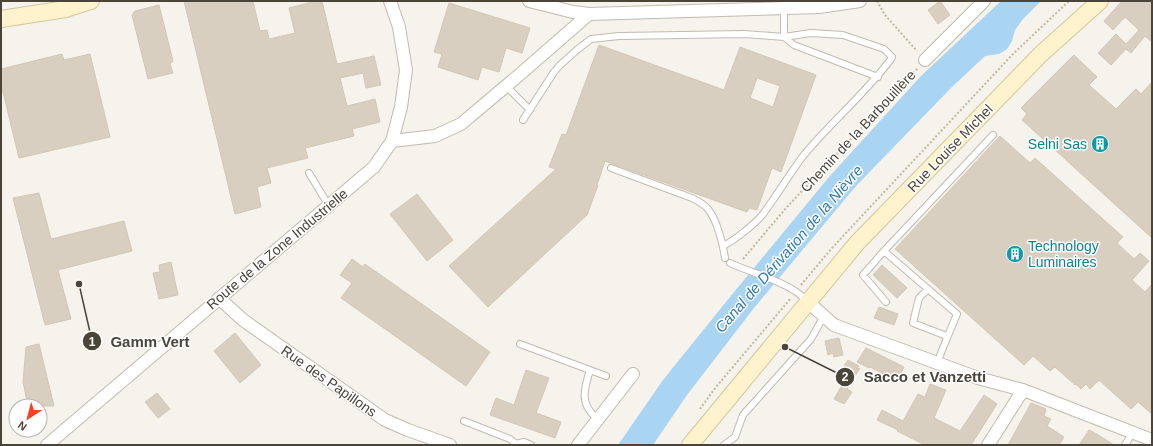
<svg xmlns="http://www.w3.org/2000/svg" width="1153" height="446" font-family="Helvetica,sans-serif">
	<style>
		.water { fill: #a9d4f2 }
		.building { fill: #d8cfc1; stroke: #d3c7b4; fill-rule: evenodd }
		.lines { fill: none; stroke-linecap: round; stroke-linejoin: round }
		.lane-casing { stroke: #c2bbae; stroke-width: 8 }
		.street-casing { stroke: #c2bbae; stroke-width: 14 }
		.secondary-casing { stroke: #d6c79b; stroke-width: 18 }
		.path { stroke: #c4b79f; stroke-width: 2; stroke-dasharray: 2 2; stroke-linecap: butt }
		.lane { stroke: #fff; stroke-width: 6 }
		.street { stroke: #fff; stroke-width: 12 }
		.secondary { stroke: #fff3cd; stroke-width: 16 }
		.labels { text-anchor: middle; stroke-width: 3; stroke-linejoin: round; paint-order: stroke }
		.street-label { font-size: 14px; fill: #4b4439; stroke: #fff }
		.culture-label { font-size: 14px; fill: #0d838f; stroke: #fff; text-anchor: end }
		.water-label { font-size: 15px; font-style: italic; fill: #2e7ab2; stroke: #fff }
		.leader { fill: none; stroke: #4b4439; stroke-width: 1.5 }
		.callout-dot { fill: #4b4439; stroke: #fff; stroke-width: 1.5 }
		.mark-label { font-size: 12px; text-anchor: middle; font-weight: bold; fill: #fff }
		.callout-label { font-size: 15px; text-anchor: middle; font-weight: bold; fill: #4b4439; stroke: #fff; stroke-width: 3; stroke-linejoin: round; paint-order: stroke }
	</style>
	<rect width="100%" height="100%" fill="#f6f3ec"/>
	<path class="water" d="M1001,1h40l-18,18 -8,11 -3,11 -5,8 -8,5 -14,2 -34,32 -95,98 -102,122 -67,87 -34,50h-35l45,-65 67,-83 99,-120 91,-100z"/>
	<path class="building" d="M184,1h69l7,30 7,-1 2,9 26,-6 -6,-25 27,-7h6l15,63 37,-8 7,29 -15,3 -3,-15 -23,5 7,28 28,-7 5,23 -28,7 2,7 -49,12 3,10 -41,10 4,15 -14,4 4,20 -26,7z
		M940,1l10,14 -12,9 -10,-14z
		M1122,1h30v41l-7,-6 -14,17 -5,-4 -15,16 -13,-12 18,-19 10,10 13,-14 -14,-13 -12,13 -9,-9z
		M449,3l81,25 -8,25 -16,-5 -7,24 -17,-5 -4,13 -40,-13 4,-13 -8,-2z
		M159,5l14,56 -3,3 3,9 -25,6 -16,-64 3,-4z
		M599,45l125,45 16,-43 76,28 -35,97 -9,-4 -15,42 -8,-2 -2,4 -142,-51 -8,24h1l-11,30 -99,92 -39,-41 107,-97 -7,-2 13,-33 4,1zM757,78l23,8 -7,21 -23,-9z
		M62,54l2,6 26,-6 20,83 -91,21 -18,-74v-15z
		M1074,55l23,22 -8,8 27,24 20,-20 5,5 11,-12v156l-130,-118 5,-6 -6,-6z
		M1000,136l30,27 5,-5 88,79 -6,6 17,16 6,-6 9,8 -17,19 13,12 7,-8v130l-14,-12 -7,7 -32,-29 -9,9 -4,-5 -5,5 -5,-5 -1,1 -20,-18 -5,4 -17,-15 -9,9 -129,-116z
		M39,193l12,46 73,-18 8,30 -74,19 13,49 -26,6 -32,-127z
		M417,194l36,46 -26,21 -37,-47z
		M352,259l11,8 2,-3 125,88 -24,34 -125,-88 11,-15 -12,-8z
		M171,262l7,33 -19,4 -6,-26 7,-1 -1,-7z
		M882,265l25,23 -10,10 -24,-23z
		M879,307l19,7 -4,11 -20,-7z
		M235,333l26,32 -21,18 -26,-32z
		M839,338l4,17 -9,2 -1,-4 -5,2 -3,-14z
		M39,344l15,62h-26l-5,-24 3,-35z
		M866,348l38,19 -7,14 -27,-14 -1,1 -12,-6z
		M848,360l11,6 -3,3 4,-1 -13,21 5,3 -8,12 -10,-5 7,-12 -3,-4 10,-7 -7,-5z
		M526,370l23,8 -13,35 25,9 -6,16 -65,-23 6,-17 18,7z
		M930,384l16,6 -12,28 26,13 24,-36 13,9 -26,41h-46l-28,-14 1,-1 -21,-10 5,-10 21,11 15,-27 7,3z
		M157,393l13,16 -12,9 -13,-16z
		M1031,403l15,6 -2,7 7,3 -4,7 17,11 -5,8h-51z
		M1089,430l6,3 19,12h-35z"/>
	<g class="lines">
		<defs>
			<path id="lane" d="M784,9v28l10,8 84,32
				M506,86l24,24
				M523,120l31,-48 6,-7 18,-16 13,-10 28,-3 125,-2 40,3 27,-4 32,2 41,14 8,8 -1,2c-26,35 -60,63 -88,97 -14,19 -26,39 -40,58 -8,10 -28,26 -40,32
				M611,168l81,30c6,3 12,6 16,11 9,11 15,35 17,49
				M309,173l20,33
				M884,251l-21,24 23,27
				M730,263c21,10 46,15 65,28 5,3 8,7 12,10
				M928,289l29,25 -10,24
				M520,344l86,32
				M937,363l10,-25 -3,-3 -31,-12 6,-25 9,-9 -44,-38 109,-116
				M590,370c-6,19 -11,35 8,49
				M464,421l46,18 6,5 8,-2 7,3
				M724,445l11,-8 8,-22 68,-76 13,-23
				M1125,445l8,-13"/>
			<path id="street" d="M529,1l44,11 16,2 230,-7 41,-6
				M925,60l59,-59
				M392,141l43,-5 26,-12 57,-48 71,-62
				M219,298l24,22 142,100 23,10 42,15
				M808,302l26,23 144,53 45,12 129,50
				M47,445l327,-278 18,-26 9,-34 5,-37 -7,-43 -9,-26
				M578,445l55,-71
				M988,445l35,-55"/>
			<path id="secondary" d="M1,19l65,-10 25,-8
				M690,445l167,-202 184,-189 59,-53"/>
		</defs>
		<use href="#lane" class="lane-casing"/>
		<use href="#street" class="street-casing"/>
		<use href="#secondary" class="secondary-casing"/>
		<path class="path" d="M877,1l8,14 32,36
			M743,259l43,-51 132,-140
			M801,285l31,-37 181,-194 56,-53
			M700,409l16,-22 75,-89"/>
		<use href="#lane" class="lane"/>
		<use href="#street" class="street"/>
		<use href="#secondary" class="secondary"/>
	</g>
	<defs>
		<symbol id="building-disc" viewBox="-11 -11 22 22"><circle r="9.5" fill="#0f9aa8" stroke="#fff"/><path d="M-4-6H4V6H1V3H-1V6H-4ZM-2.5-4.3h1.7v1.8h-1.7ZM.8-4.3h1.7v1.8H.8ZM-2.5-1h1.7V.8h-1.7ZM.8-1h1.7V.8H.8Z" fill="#fff"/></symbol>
	</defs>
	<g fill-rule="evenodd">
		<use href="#building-disc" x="1090" y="134" width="20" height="20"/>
		<use href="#building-disc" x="1005" y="244" width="20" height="20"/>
	</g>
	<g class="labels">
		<g class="street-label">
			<text transform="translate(858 131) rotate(-47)" y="5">Chemin de la Barbouillère</text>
			<text transform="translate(950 148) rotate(-46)" y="5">Rue Louise Michel</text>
			<text transform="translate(277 249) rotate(-40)" y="5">Route de la Zone Industrielle</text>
			<text transform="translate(329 381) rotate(35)" y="5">Rue des Papillons</text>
		</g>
		<g class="culture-label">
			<text x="1087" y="149">Selni Sas</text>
			<text x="1028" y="251" text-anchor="start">Technology<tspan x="1028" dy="16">Luminaires</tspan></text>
		</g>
		<g class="water-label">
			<text transform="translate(789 249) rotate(-49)" y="5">Canal de Dérivation de la Nièvre</text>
		</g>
	</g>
	<path class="leader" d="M79 284L92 341M785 347L845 377"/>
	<g class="callout-dot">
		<circle cx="79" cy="284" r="4"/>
		<circle cx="785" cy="347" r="4"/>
		<circle cx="92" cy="341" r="10"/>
		<circle cx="845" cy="377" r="10"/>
	</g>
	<g class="mark-label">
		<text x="92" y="346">1</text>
		<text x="845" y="381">2</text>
	</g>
	<g class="callout-label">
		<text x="150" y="347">Gamm Vert</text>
		<text x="925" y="382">Sacco et Vanzetti</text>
	</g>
	<rect width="1153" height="446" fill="none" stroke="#4b4439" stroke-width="4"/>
	<g transform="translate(28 418) rotate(216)"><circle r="19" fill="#ffffff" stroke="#b7b4b0"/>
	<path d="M0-3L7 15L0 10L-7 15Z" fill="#fc3f1d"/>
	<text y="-6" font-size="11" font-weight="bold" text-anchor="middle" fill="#4b4439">N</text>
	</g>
</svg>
